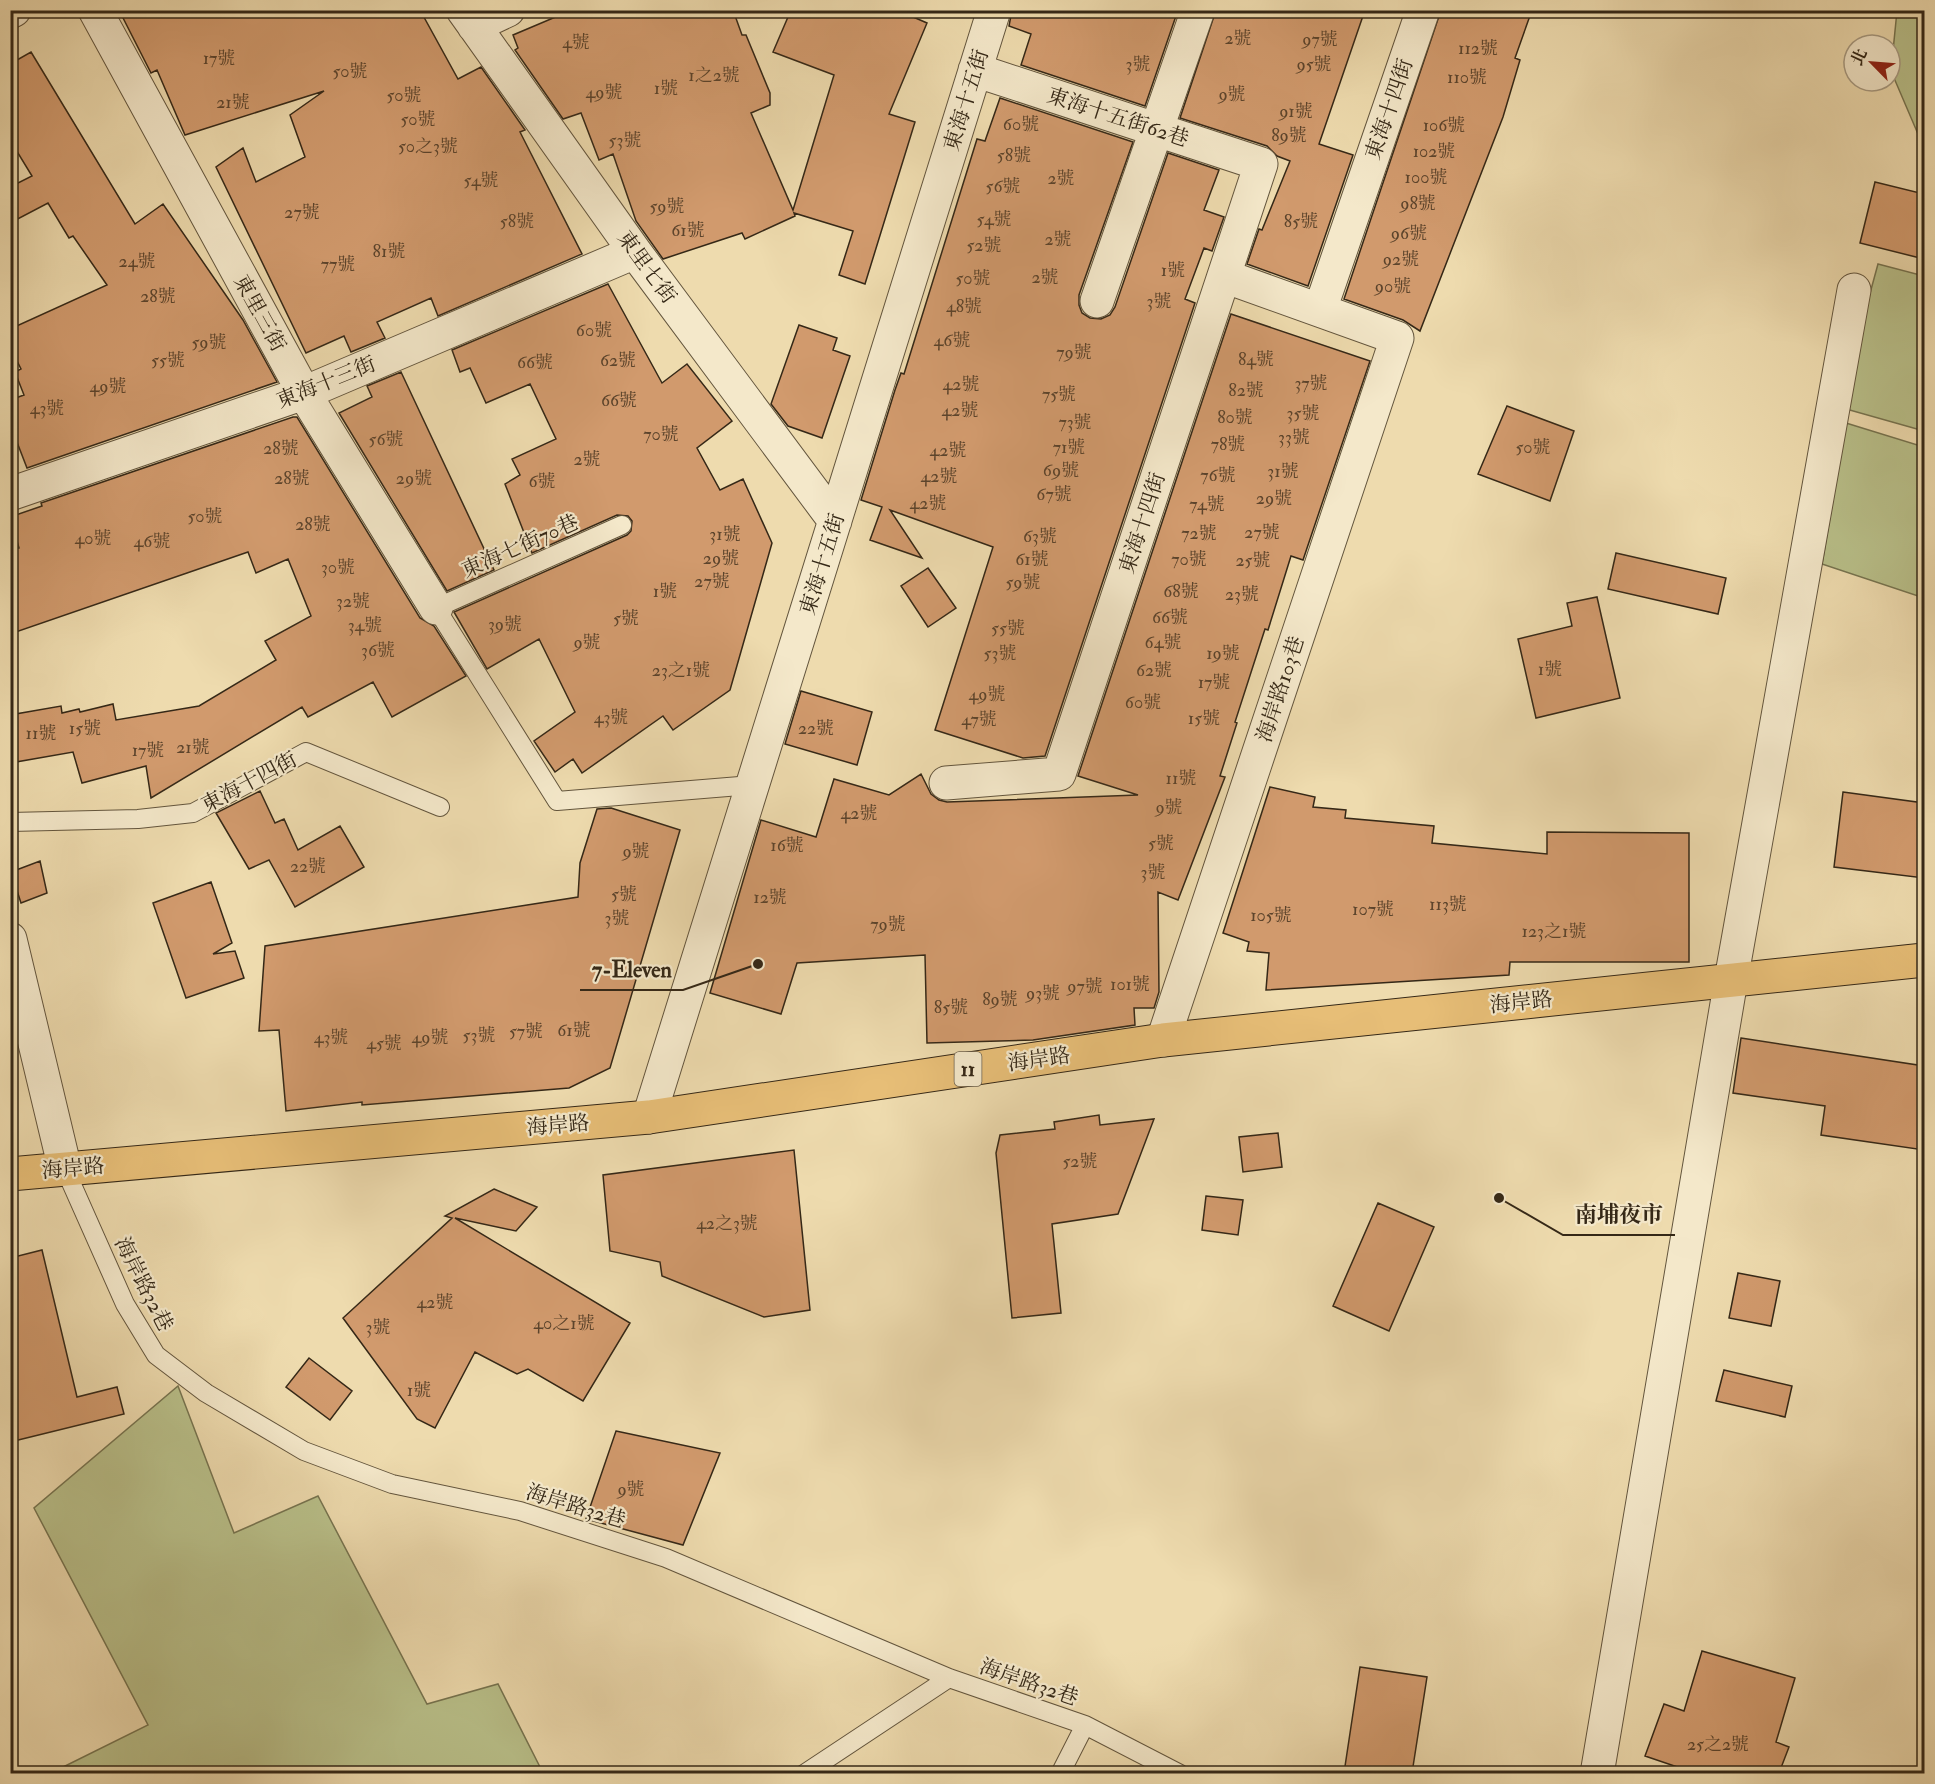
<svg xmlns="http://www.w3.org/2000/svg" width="1935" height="1784" font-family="'IM FELL Double Pica','Noto Serif TC',serif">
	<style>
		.green { fill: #b9c08a; stroke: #777450; stroke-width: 1.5 }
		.building { fill: #d19a6d; stroke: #352817; stroke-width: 1.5 }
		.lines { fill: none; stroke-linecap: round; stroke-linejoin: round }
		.lane-casing { stroke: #63553d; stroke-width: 20 }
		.street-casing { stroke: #63553d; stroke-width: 35 }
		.primary-casing { stroke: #352817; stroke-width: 35 }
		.lane { stroke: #f4e8ca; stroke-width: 18 }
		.street { stroke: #f4e8ca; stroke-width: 33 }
		.primary { stroke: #e7be77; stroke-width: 33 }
		.labels { text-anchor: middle; stroke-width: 4.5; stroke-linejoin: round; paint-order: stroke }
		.number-label { font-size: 18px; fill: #5c442c }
		.shield { fill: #f4e8ca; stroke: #6e624d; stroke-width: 1.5 }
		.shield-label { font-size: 20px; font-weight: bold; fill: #352817 }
		.street-label { font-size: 21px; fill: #352817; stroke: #f4e8ca }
		.leader { fill: none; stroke: #352817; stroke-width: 2 }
		.callout-dot { fill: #352817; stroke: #f4e8ca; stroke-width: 2 }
		.callout-label { font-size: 22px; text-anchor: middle; font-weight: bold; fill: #352817; stroke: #f4e8ca; stroke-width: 4.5; stroke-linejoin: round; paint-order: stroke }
	</style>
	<rect width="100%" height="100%" fill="#eedbae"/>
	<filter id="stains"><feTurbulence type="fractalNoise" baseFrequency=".00333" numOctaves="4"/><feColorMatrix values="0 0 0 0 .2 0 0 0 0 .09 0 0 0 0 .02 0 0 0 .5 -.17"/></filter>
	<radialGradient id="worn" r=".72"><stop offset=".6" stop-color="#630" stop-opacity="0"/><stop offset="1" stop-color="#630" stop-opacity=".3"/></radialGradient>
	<path class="green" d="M1897,11h27v137l-33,-77z
		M1878,264l46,12v155l-85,-24z
		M1846,423l78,24v151l-102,-34z
		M178,1386l56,147 84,-37 109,208 71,-20 45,89h-492l97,-48 -114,-217z"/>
	<path class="building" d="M119,10h301l38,69 23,-12 44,63 -5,2 62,122 -144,62 -7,-18 -54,24 8,16 -34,14 -7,-16 -38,17 -90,-186 27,-19 13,34 49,-25 -15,-42 34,-24 -139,44 -28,-65 -6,3z
		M572,10h161l9,25h4l24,58v12l-19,8 42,97 41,-135 -61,-23 18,-42h106l30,13 -38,91 26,8 -50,162 -26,-9 14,-44 -59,-18 1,3 -50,23 -3,-6 -79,26 -27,-38 -23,-67 -14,6 -18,-47 -18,6 -48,-69 3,-2 -5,-13z
		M1012,10h166l-33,96 -124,-41 10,-31 -22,-8z
		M1216,10h149l-46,134 34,11 -45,131 -61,-22 12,-35 3,1 28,-69 -13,-5 -10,-10 -87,-28z
		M1441,10h91l-17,48 5,2 -17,57 -83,214 -17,-11 -59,-21z
		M31,52l104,172 28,-20 80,116 34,62 -250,86 -17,-44v-24l14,-5 -9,-23 6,-3 -11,-22v-18l97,-44 -34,-49 -4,2 -21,-35 -38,20v-36l22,-11 -22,-36v-76z
		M1000,98l133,44 -54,153v10l3,8 8,5 11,1 9,-4 5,-8 53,-154 51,17 -15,40 20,7 -12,34 -8,-3 -19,51 10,4 -150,453 -22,2 -88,-28 58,-183 -103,-37 32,48 -52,-18 12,-33 -21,-7 34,-110 6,-17 3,1 73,-235 8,2z
		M1875,182l49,12v65l-64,-16z
		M608,284l54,99 25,-19 45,57 -35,27 23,42 23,-11 29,64 -42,147 -57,40 -10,-14 -81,57 -9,-14 -18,13 -21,-31 41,-29 -36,-73 -52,30 -33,-57 173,-77 4,-4 1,-10 -4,-5 -11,-1 -85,38 -27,-69 15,-9 -8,-16 44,-20 -26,-55 -44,19 -16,-35 -10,4 -8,-22z
		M1231,314l139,47 -67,199 -12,-4 -23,74 -3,-1 -30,93 2,1 -17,53 5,1 -47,123 -20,-8 1,100 -5,16h-20l1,17 -102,15 -106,3 -2,-88 -128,8 -16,51 -71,-21 51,-173 55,17 18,-58 55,16 32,-21 10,20 8,6 8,2 191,-7 -60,-19z
		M799,325l38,13 -4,12 17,6 -28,82 -34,-12 -17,-22z
		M401,372l93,198 -47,21 -108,-178 33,-16 -5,-11z
		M1507,406l67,25 -24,70 -72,-27z
		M293,417h4l123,201 14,8 32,50 -74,41 -19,-35 -65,35 -6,-10 -151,91 -5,-32 -64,17 -9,-31 -63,11v-48l51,-9 1,7 17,-4 1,3 33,-8 3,16 83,-14 77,-46 -11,-19 46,-25 -23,-57 -32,14 -8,-21 -238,82v-84l9,-2 -9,-31 32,-11 -1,-3z
		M1616,553l110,25 -8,36 -110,-25z
		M928,568l28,40 -28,19 -27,-41z
		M1597,597l23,101 -84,20 -18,-79 54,-13 -5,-23z
		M801,691l71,21 -15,53 -72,-21z
		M1270,787l45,10 -2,10 33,3 -1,8 89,8 -2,17 115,11v-22l142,1v129h-179l-1,13 -243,15 3,-37 -22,-2 2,-9 -26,-9z
		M260,791l15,32 9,-4 14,31 42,-24 24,41 -69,40 -26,-47 -20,9 -33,-56z
		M1843,792l81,11v75l-90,-11z
		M611,808l69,22 -70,238 -41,20 -207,17v-3l-76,9 -7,-81 -20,1 6,-85 313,-49 2,-34 17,-54z
		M40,861l7,32 -26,10 -10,-31z
		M211,882l21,61 -19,11 22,-3 9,27 -58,20 -33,-95z
		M1741,1038l183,28v84l-103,-15 4,-29 -92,-13z
		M1099,1115l1,10 54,-6 -36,95 -66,10 9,89 -49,5 -16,-165 4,-18 55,-6 -1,-7z
		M1278,1133l4,34 -39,5 -4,-35z
		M794,1150l16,160 -46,7 -102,-41 -2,-14 -50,-11 -7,-76z
		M494,1189l43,18 -21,24 -61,-13 175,105 -47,78 -55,-32 -11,5 -42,-22 -40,76 -18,-9 -74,-101 109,-100 -7,-2z
		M1206,1196l37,4 -5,35 -36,-5z
		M1378,1203l56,24 -45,104 -56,-25z
		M42,1250l35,147 40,-10 7,27 -114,28v-184z
		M1738,1273l42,8 -9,45 -42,-8z
		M309,1358l43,33 -22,29 -44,-33z
		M1724,1370l68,16 -7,31 -69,-16z
		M616,1431l104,22 -37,92 -97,-26z
		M1702,1651l93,27 -19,64 13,5 -10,26h-84l-50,-17 19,-52 20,7z
		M1360,1667l67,10 -15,96h-68z"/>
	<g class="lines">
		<defs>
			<path id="lane" d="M622,525l-186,83 121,193 195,-16
				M10,822l128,-3 55,-6 113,-61 134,55
				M65,1169l60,135 31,51 50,38 98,58 88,33 128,27 146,47 283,120 136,47 95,49
				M804,1774l145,-96
				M1060,1774l25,-49"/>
			<path id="street" d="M95,10l209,383 132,215
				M463,10l172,242 200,269
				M10,12l4,-2
				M474,26l34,-16
				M1097,301l101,-291
				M1320,310l103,-300
				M10,494l294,-101 331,-141
				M946,783l113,-9 202,-610 -286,-94
				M10,939l55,230
				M1163,1040l234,-702 -173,-62
				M649,1117l345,-1107
				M1597,1774l134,-794 123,-690"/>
			<path id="primary" d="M10,1174l639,-57 514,-77 761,-80"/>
		</defs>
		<use href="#lane" class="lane-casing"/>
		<use href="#street" class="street-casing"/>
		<use href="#primary" class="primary-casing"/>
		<use href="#lane" class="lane"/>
		<use href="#street" class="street"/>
		<use href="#primary" class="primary"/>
	</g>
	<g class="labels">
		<g class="number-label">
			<text x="1238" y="44">2號</text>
			<text x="1320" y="45">97號</text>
			<text x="576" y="48">4號</text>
			<text x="1478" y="54">112號</text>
			<text x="219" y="64">17號</text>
			<text x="1138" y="70">3號</text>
			<text x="1314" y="70">95號</text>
			<text x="350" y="77">50號</text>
			<text x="714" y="81">1之2號</text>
			<text x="1467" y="83">110號</text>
			<text x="666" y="94">1號</text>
			<text x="604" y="98">49號</text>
			<text x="1232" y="100">9號</text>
			<text x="404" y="101">50號</text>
			<text x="233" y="108">21號</text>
			<text x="1296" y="117">91號</text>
			<text x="418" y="125">50號</text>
			<text x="1021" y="130">60號</text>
			<text x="1444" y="131">106號</text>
			<text x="1289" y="141">89號</text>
			<text x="625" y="146">53號</text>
			<text x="428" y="152">50之3號</text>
			<text x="1434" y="157">102號</text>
			<text x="1014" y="161">58號</text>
			<text x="1426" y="183">100號</text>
			<text x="1061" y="184">2號</text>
			<text x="481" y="186">54號</text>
			<text x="1003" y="192">56號</text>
			<text x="1418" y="209">98號</text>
			<text x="667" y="212">59號</text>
			<text x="302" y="218">27號</text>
			<text x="994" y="225">54號</text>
			<text x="517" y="227">58號</text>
			<text x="1301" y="227">85號</text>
			<text x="688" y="236">61號</text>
			<text x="1409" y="239">96號</text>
			<text x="1058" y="245">2號</text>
			<text x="984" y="251">52號</text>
			<text x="389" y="257">81號</text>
			<text x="1401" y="265">92號</text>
			<text x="137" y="267">24號</text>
			<text x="338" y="270">77號</text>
			<text x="1173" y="276">1號</text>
			<text x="1045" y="283">2號</text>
			<text x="973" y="284">50號</text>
			<text x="1393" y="292">90號</text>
			<text x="158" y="302">28號</text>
			<text x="1159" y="307">3號</text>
			<text x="964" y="312">48號</text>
			<text x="594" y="336">60號</text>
			<text x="952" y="346">46號</text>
			<text x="209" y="348">59號</text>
			<text x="1074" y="358">79號</text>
			<text x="1256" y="365">84號</text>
			<text x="168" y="366">55號</text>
			<text x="618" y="366">62號</text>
			<text x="535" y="368">66號</text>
			<text x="1311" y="389">37號</text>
			<text x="961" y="390">42號</text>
			<text x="108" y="392">49號</text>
			<text x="1246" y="396">82號</text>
			<text x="1059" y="400">75號</text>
			<text x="619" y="406">66號</text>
			<text x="47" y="414">43號</text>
			<text x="960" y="416">42號</text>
			<text x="1303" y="419">35號</text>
			<text x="1235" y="423">80號</text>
			<text x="1075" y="428">73號</text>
			<text x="661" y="440">70號</text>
			<text x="1294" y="443">33號</text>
			<text x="386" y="445">56號</text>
			<text x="1228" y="450">78號</text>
			<text x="1069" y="453">71號</text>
			<text x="1533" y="453">50號</text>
			<text x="281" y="454">28號</text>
			<text x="948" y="456">42號</text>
			<text x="587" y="465">2號</text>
			<text x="1061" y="476">69號</text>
			<text x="1283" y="477">31號</text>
			<text x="1218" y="481">76號</text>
			<text x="939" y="482">42號</text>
			<text x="292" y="484">28號</text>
			<text x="414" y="484">29號</text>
			<text x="542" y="487">6號</text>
			<text x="1054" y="500">67號</text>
			<text x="1274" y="504">29號</text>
			<text x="928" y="509">42號</text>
			<text x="1207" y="510">74號</text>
			<text x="205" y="522">50號</text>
			<text x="313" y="530">28號</text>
			<text x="1262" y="538">27號</text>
			<text x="1199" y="539">72號</text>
			<text x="725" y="540">31號</text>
			<text x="1040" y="542">63號</text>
			<text x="93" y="544">40號</text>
			<text x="152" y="547">46號</text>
			<text x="721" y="564">29號</text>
			<text x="1032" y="565">61號</text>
			<text x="1189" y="565">70號</text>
			<text x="1253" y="566">25號</text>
			<text x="338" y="573">30號</text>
			<text x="712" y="587">27號</text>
			<text x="1023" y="588">59號</text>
			<text x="665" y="597">1號</text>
			<text x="1181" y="597">68號</text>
			<text x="1242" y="600">23號</text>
			<text x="353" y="607">32號</text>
			<text x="1170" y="623">66號</text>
			<text x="626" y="624">5號</text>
			<text x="505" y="630">39號</text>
			<text x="365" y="631">34號</text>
			<text x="1008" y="634">55號</text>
			<text x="587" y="648">9號</text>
			<text x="1163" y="648">64號</text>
			<text x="378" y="656">36號</text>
			<text x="1000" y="659">53號</text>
			<text x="1223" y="659">19號</text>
			<text x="1550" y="675">1號</text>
			<text x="681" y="676">23之1號</text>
			<text x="1154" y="676">62號</text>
			<text x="1214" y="688">17號</text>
			<text x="987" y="700">49號</text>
			<text x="1143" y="708">60號</text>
			<text x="611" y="723">43號</text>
			<text x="1204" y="724">15號</text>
			<text x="979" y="725">47號</text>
			<text x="85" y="734">15號</text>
			<text x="816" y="734">22號</text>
			<text x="41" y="739">11號</text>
			<text x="193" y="753">21號</text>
			<text x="148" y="756">17號</text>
			<text x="1181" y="784">11號</text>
			<text x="1169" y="813">9號</text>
			<text x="859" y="819">42號</text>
			<text x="1161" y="849">5號</text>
			<text x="787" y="851">16號</text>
			<text x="636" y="857">9號</text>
			<text x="308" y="872">22號</text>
			<text x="1153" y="878">3號</text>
			<text x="624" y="900">5號</text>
			<text x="770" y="903">12號</text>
			<text x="1448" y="910">113號</text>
			<text x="1373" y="915">107號</text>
			<text x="1271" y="921">105號</text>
			<text x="617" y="924">3號</text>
			<text x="888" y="930">79號</text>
			<text x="1554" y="937">123之1號</text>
			<text x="1130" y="990">101號</text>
			<text x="1085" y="992">97號</text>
			<text x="1043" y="999">93號</text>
			<text x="1000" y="1005">89號</text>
			<text x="951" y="1013">85號</text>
			<text x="574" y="1036">61號</text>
			<text x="526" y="1037">57號</text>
			<text x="479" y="1041">53號</text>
			<text x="331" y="1043">43號</text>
			<text x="430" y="1043">49號</text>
			<text x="384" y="1049">45號</text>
			<text x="1080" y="1167">52號</text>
			<text x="727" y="1229">42之3號</text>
			<text x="435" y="1308">42號</text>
			<text x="564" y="1329">40之1號</text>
			<text x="378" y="1333">3號</text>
			<text x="419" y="1396">1號</text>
			<text x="631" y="1495">9號</text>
			<text x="1718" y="1750">25之2號</text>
		</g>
		<rect class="shield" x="954.5" y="1052" width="27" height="34" rx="4.5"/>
		<g class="shield-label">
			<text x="968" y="1076">11</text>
		</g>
		<g class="street-label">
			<text transform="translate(966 100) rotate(-73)" y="7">東海十五街</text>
			<text transform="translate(1389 109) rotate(-71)" y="7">東海十四街</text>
			<text transform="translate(1118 117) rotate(18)" y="7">東海十五街62巷</text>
			<text transform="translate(647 267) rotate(54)" y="7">東里七街</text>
			<text transform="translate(260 313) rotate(61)" y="7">東里三街</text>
			<text transform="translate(326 382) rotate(-22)" y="7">東海十三街</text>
			<text transform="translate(1142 523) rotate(-72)" y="7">東海十四街</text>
			<text transform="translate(520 546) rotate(-24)" y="7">東海七街70巷</text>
			<text transform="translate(822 564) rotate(-73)" y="7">東海十五街</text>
			<text transform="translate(1280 689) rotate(-72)" y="7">海岸路103巷</text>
			<text transform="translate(249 782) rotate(-28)" y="7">東海十四街</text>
			<text transform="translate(1521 1002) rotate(-6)" y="7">海岸路</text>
			<text transform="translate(1039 1059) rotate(-8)" y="7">海岸路</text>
			<text transform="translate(558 1125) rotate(-5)" y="7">海岸路</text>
			<text transform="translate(73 1168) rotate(-5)" y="7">海岸路</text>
			<text transform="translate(144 1284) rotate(63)" y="7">海岸路32巷</text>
			<text transform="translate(576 1506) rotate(17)" y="7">海岸路32巷</text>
			<text transform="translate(1029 1682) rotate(19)" y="7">海岸路32巷</text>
		</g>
	</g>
	<path class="leader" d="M758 964L683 990H580M1499 1198L1563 1235H1675"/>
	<g class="callout-dot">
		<circle cx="758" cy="964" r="6"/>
		<circle cx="1499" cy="1198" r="6"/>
	</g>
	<g class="callout-label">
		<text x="632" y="977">7-Eleven</text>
		<text x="1619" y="1222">南埔夜市</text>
	</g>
	<rect width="1935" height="1784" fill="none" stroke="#eedbae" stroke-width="36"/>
	<rect x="12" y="12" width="1911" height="1760" fill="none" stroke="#352817" stroke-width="3"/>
	<rect x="18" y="18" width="1899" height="1748" fill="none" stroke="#352817" stroke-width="1.5"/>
	<g transform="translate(1872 63) rotate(295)"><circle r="28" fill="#f4e8ca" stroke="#a89b82" stroke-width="1.5"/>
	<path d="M0-4.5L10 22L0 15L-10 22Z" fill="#8f2418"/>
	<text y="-9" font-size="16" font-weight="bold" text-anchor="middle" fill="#352817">北</text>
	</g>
	<rect width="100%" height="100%" filter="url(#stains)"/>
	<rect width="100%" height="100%" fill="url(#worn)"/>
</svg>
